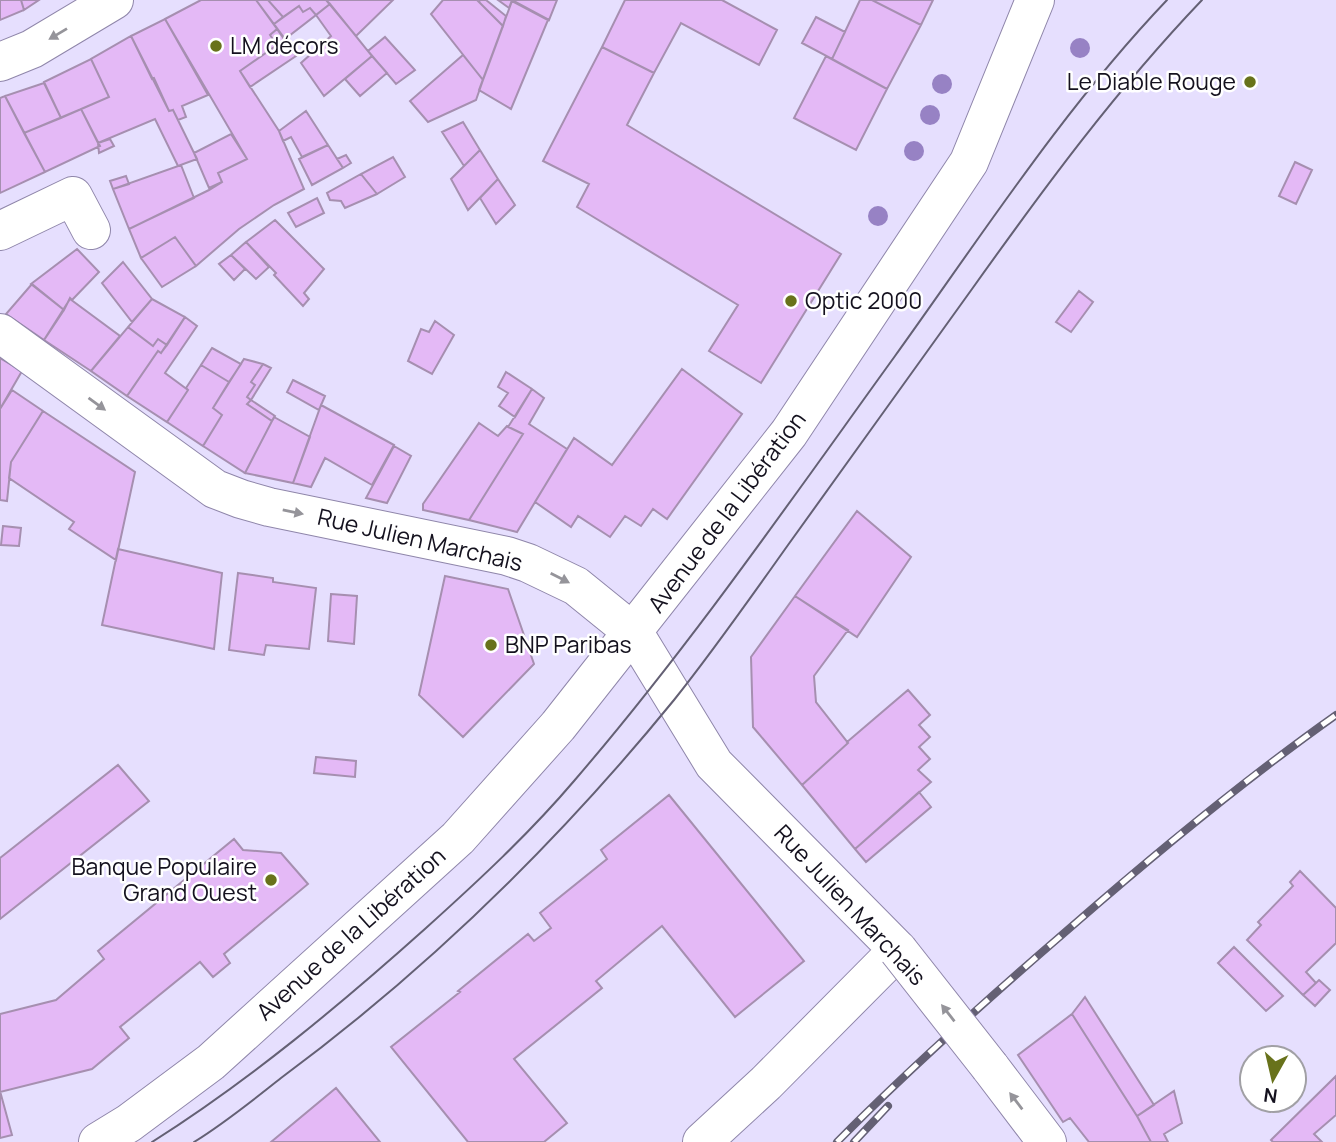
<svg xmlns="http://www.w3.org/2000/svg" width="1336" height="1142" font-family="Manrope,sans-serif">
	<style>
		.building { fill: #e4b9f6; stroke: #a68fb0; stroke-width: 2 }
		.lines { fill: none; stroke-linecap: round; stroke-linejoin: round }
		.street-casing { stroke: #8f86aa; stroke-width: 40 }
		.secondary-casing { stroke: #8f86aa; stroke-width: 40 }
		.street { stroke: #fff; stroke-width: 38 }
		.secondary { stroke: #fff; stroke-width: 38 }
		.tram { stroke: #646074; stroke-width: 2 }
		.rail-casing { stroke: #646074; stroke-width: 8 }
		.rail { stroke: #fff; stroke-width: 5; stroke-dasharray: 16; stroke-linecap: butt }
		.street-bridge-casing { stroke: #8f86aa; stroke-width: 40; stroke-linecap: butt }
		.street-bridge { stroke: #fff; stroke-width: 38 }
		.tree { fill: #9782c4 }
		.oneway { fill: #95949a }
		.poi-dot { fill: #68721b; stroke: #fff; stroke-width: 2.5 }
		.labels { text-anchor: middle; stroke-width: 5; stroke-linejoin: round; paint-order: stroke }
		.poi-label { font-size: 23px; fill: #14111e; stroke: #fff; text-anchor: start }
		.street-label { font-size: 23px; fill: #14111e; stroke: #fff }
	</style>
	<rect width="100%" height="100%" fill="#e6dffe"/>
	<path class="building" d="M0,0h21l3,10 -24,10z
		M21,0h18l-15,10z
		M201,0h55l21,29 -7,6 7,10 -37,26 39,60 25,58 -30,16 -35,24 -43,37 -21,-29 -34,21 -12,-29 80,-39 13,-8 -4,-9 29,-14 -82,-140z
		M256,0h12l15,17 -9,7z
		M268,0h58l4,4 -14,11 -6,-7 -7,4 -4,-6 -16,11z
		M326,0h67l-37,36z
		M443,0h34l26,26 -20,54 -52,-66z
		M480,0h6l20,16 -3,10 -24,-24z
		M498,0h14l-3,8z
		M512,0h45l-8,20z
		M625,0h97l55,30 -18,35 -78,-42 -27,50 -52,-26z
		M860,0h12l49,25 -34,64 -55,-30z
		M872,0h61l-12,25z
		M512,1l36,19 -37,89 -32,-19z
		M330,4l42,52 -48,40 -23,-33 30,-27 -15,-21z
		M299,6l4,6 7,-4 6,7 -31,24 -11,-15z
		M816,17l29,15 -13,27 -30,-16z
		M165,19l43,76 -26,11 4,11 -8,3 -5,-10 -4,1 -38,-75z
		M277,29l19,27 -46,31 -10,-16 37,-26 -7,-10z
		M131,36l21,43 2,-1 15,33 4,-1 24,49 -19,7 -23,-47 -57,24 -17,-34 28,-12 -18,-38z
		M385,37l30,33 -19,14 -28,-33z
		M602,47l52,26 -27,52 214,129 -80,129 -52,-32 29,-46 -161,-98 12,-23 -46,-23z
		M463,55l20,25 -7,20 -48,22 -18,-21z
		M372,56l15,17 -27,23 -15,-17z
		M826,56l61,33 -31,61 -62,-32z
		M91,59l18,38 -48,21 -17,-36z
		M44,83l17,35 -37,15 -19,-37z
		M5,96l40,76 -45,21v-95z
		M81,109l19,37 -55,26 -21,-39z
		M306,111l22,34 -26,12 -11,-20 -8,4 -4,-10z
		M463,122l17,28 -16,16 -22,-34z
		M231,134l16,25 -29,14 4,9 -13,6 -15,-35z
		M110,139l4,7 -15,7 -1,-10z
		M328,145l15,23 -31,17 -13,-26z
		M480,150l18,29 -30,31 -17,-31z
		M346,155l5,8 -8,5 -6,-9z
		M393,157l12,20 -28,17 -16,-20z
		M1295,162l17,8 -16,34 -17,-8z
		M181,165l13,33 -65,31 -16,-40z
		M361,174l16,20 -32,14 -4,-7 -11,-1 -3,-7z
		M126,176l3,8 -16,5 -3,-8z
		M498,179l17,26 -19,19 -16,-26z
		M317,198l7,15 -28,14 -8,-14z
		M275,220l49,49 -20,24 5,6 -6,7 -29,-31 2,-2 -30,-31z
		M175,237l21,29 -34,21 -21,-29z
		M246,242l23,25 -13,12 -25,-24z
		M77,249l22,23 -27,28 -2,-2 -6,12 -33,-26z
		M231,255l14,14 -11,11 -15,-16z
		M123,262l29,37 -20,23 -30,-39z
		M32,284l32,26 -20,30 -38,-26z
		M1079,291l14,11 -22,30 -15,-10z
		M70,299l50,37 -29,35 -47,-31z
		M152,299l33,18 -18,28 -9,-6 -5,7 -25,-19z
		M185,317l12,9 -32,47 23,17 -21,32 -40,-26 31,-45 3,2z
		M435,321l19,14 -22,39 -24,-13 13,-32 8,3z
		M128,327l25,19 5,-7 9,6 -6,8 -3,-2 -31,45 -36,-25z
		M212,348l29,16 -12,18 -28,-17z
		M0,358l22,13 -22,38z
		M244,359l19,5 -12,18 4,3 -8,12 4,3 -4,4 25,17 -27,52 -42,-27 19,-31 -9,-7z
		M263,364l8,4 -20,32 -4,-3 8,-12 -4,-3z
		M201,365l28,17 -16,26 9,7 -19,31 -36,-24 21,-32 -2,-2z
		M682,369l60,45 -75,105 -14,-10 -12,17 -16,-10 -15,21 -32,-21 -7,11 -36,-25 39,-64 38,27z
		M506,372l26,17 -17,28 -16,-11 9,-13 -10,-6z
		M293,380l32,16 -6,14 -32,-18z
		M532,389l12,9 -15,26 38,25 -50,83 -48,-12 54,-86 -15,-7z
		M12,390l31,21 -32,51 -4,39 -7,-1v-91z
		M251,400l24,16 -3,5 -25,-17z
		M321,405l73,40 -22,40 -47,-27 -14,29 -18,-4z
		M43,411l92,61 -19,88 -47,-31 5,-7 -65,-44 2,-16z
		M274,417l36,20 -17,46 -48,-10z
		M479,423l19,13 9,-10 16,8 -54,86 -46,-10v-6z
		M394,446l17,10 -24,47 -21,-5z
		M857,511l54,46 -54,80 -62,-41z
		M3,526l18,2 -2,18 -18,-1z
		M118,549l104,24 -8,76 -112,-24z
		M238,573l35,5v4l43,6 -7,61 -43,-4 -2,10 -35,-5z
		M445,576l63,13 26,75 -71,73 -44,-42z
		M331,594l26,2 -3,48 -26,-3z
		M795,596l53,34 -34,46 2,26 32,41 -46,42 -49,-58 -2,-70z
		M908,690l22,25 -11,10 11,12 -11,10 11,12 -12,11 13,12 -76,67 -53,-64 46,-42 -1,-1z
		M316,757l40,4 -1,16 -41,-4z
		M118,765l31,36 -149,118v-61z
		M919,792l12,15 -65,55 -11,-13z
		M669,795l135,166 -69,56 -73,-91 -66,55 6,7 -88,71 53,64 -23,19h-76l-77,-95 69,-55 -2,-1 70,-57 6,7 17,-13 -11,-15 67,-54 -6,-9z
		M234,839l9,11 38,3 27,31 -84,70 6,9 -17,14 -13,-15 -80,65 9,11 -37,31 -92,23v-78l56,-14 48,-41 -6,-8z
		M1300,871l36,37v35l-30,29 10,11 -13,12 -56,-55 14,-15 -3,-3 35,-36 -3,-4z
		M1234,947l49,49 -17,15 -48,-48z
		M1319,980l11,10 -15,16 -12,-11z
		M1085,997l69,108 -17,11 -65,-102z
		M1072,1014l65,102 14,26h-62l-19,-24 -7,4 -45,-67z
		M1336,1076v39l-22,19 8,8h-49l-2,-2z
		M336,1088l44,54h-109z
		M0,1091l12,44 -12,3z
		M1174,1091l8,32 -18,11 4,8h-17l-14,-26z"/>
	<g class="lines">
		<defs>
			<path id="street" d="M0,62l32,-13 82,-49
				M0,231l73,-35 18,34
				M0,333l215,156 26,10 28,8 238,49 21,7 48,23 58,47 80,131 184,186 -132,133 -64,59
				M990,1067l57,75"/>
			<path id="secondary" d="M98,1142l31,-19 82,-61 247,-224 100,-112 231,-293 180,-271 66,-162"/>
		</defs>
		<use href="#street" class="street-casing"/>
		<use href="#secondary" class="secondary-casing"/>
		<use href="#street" class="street"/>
		<use href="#secondary" class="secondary"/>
		<path class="tram" d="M152,1142c98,-62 188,-137 274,-214 51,-46 103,-94 148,-147 116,-135 217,-281 321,-425 87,-121 169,-248 272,-356
			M194,1142c31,-19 59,-42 87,-64 146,-108 278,-237 393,-378 40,-50 77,-103 114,-155 61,-85 123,-171 184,-256 72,-101 144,-199 230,-289"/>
		<defs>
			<path id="rail" d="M837,1142c74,-75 154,-146 234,-215 86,-75 173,-147 265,-212
				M854,1142l34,-36"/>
		</defs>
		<use href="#rail" class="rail-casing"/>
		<use href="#rail" class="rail"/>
		<defs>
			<path id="street-bridge" d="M898,950l92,117"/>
		</defs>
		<use href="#street-bridge" class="street-bridge-casing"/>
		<use href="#street-bridge" class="street-bridge"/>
	</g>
	<g class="tree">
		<circle cx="1080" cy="48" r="10"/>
		<circle cx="942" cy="84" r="10"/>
		<circle cx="930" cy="115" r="10"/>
		<circle cx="914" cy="151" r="10"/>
		<circle cx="878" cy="216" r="10"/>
	</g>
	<defs><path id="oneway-solid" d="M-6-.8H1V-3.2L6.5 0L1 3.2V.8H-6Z" transform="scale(1.75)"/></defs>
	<g class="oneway">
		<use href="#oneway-solid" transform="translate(58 34) rotate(149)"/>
		<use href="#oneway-solid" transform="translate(97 404) rotate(36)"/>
		<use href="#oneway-solid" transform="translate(293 512) rotate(12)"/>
		<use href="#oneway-solid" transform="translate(560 578) rotate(27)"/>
		<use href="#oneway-solid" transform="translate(948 1013) rotate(-128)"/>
		<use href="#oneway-solid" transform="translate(1016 1101) rotate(-127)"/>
	</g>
	<g class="poi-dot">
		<circle cx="216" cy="46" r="7"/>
		<circle cx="1250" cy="82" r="7"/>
		<circle cx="791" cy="301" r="7"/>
		<circle cx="491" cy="645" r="7"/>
		<circle cx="271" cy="880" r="7"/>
	</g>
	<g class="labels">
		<g class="poi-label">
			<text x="230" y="54">LM décors</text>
			<text x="1236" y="90" text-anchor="end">Le Diable Rouge</text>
			<text x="805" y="309">Optic 2000</text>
			<text x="505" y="653">BNP Paribas</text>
			<text x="257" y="875" text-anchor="end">Banque Populaire<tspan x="257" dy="26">Grand Ouest</tspan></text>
		</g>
		<g class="street-label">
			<text transform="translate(727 512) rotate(-53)" y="8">Avenue de la Libération</text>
			<text transform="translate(420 540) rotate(13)" y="8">Rue Julien Marchais</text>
			<text transform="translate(850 905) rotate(47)" y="8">Rue Julien Marchais</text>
			<text transform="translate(351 934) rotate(-42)" y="8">Avenue de la Libération</text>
		</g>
	</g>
	<g transform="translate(1273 1079) rotate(188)"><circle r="33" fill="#ffffff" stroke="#a1a0a5" stroke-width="2"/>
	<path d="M0-5L12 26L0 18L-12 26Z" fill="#68721b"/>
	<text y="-10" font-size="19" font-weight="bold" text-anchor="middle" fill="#14111e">N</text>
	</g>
</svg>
